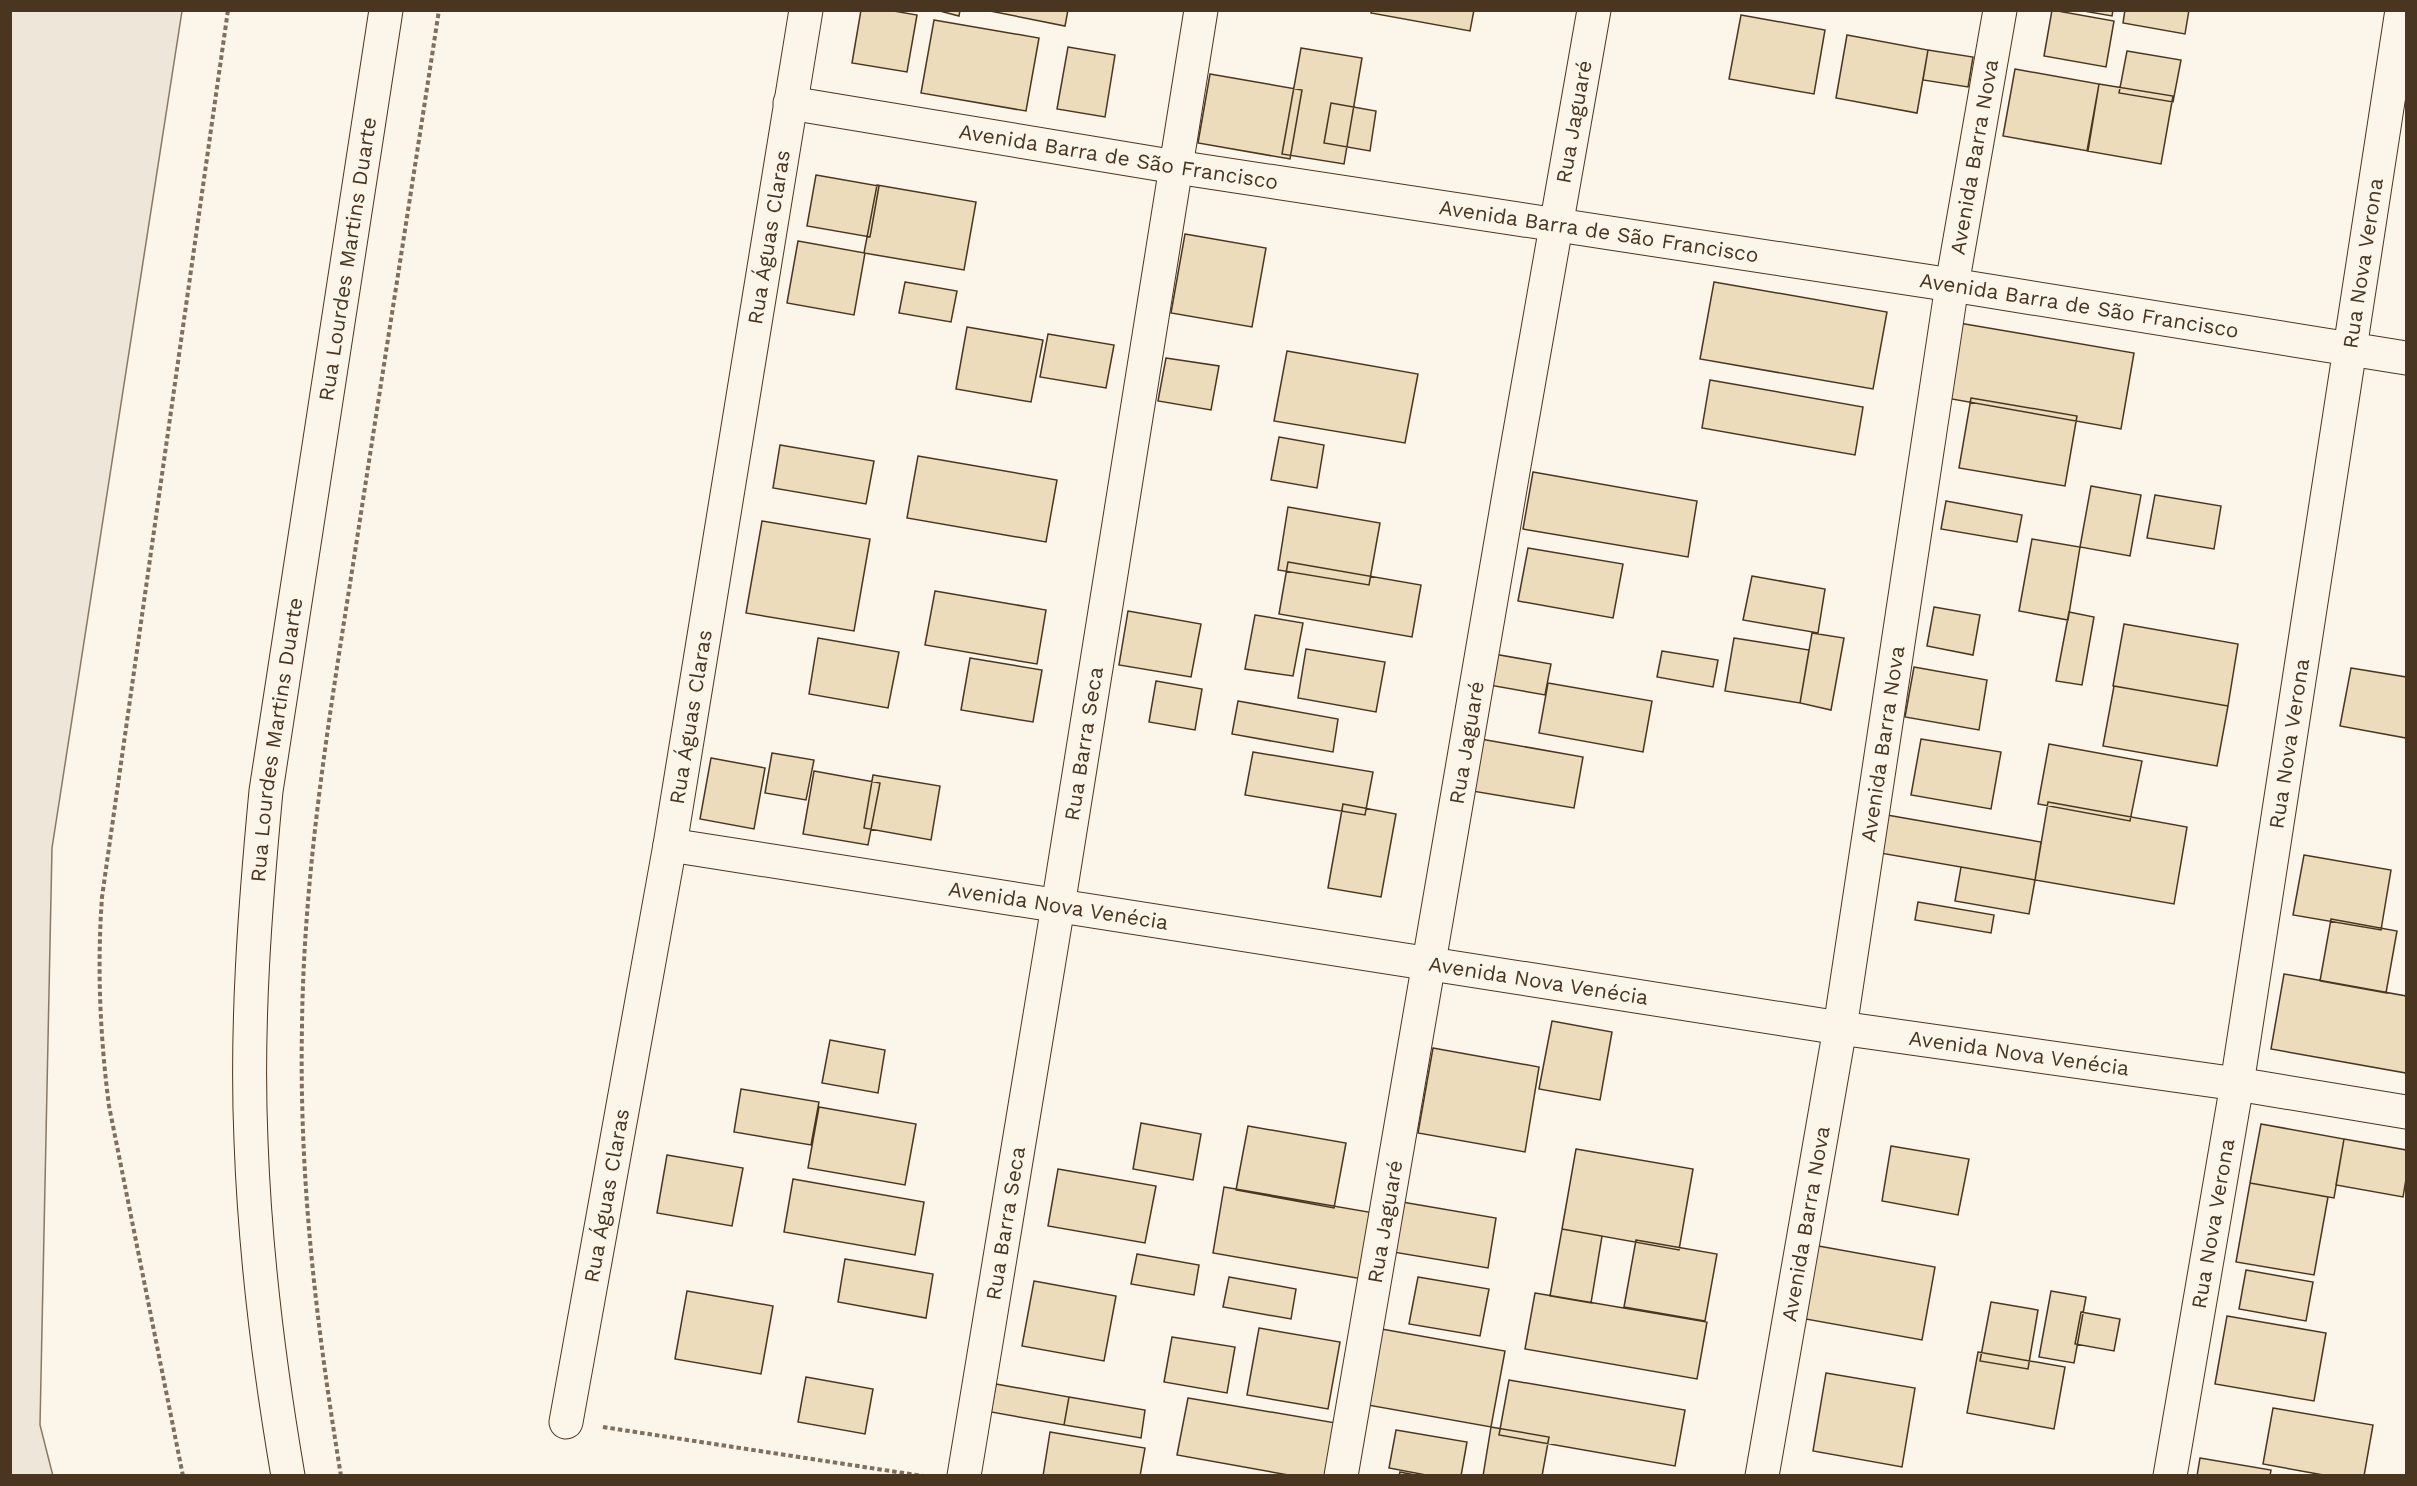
<svg xmlns="http://www.w3.org/2000/svg" width="2417" height="1486" font-family="'Work Sans',sans-serif">
	<style>
		.green { fill: #ede6d9; stroke: #887966; stroke-width: 1.5 }
		.building { fill: #ecdcbc; stroke: #4a3520; stroke-width: 1.5 }
		.lines { fill: none; stroke-linecap: round; stroke-linejoin: round }
		.street-casing { stroke: #4a3520; stroke-width: 35 }
		.secondary-casing { stroke: #4a3520; stroke-width: 35 }
		.path { stroke: #7f6f5c; stroke-width: 4; stroke-dasharray: 4.5 3; stroke-linecap: butt }
		.street { stroke: #fbf6e9; stroke-width: 33 }
		.secondary { stroke: #fbf6e9; stroke-width: 33 }
		.labels { text-anchor: middle; stroke-width: 4.5; stroke-linejoin: round; paint-order: stroke }
		.street-label { font-size: 21px; fill: #4a3520; stroke: #fbf6e9 }
	</style>
	<rect width="100%" height="100%" fill="#fbf6e9"/>
	<path class="green" d="M10,11h172l-130,837 -12,577 13,51 -43,-1z"/>
	<path class="building" d="M861,10h27l29,5 -10,57 -55,-9z
		M936,10h24l-1,6z
		M985,10h83l-3,16z
		M1372,10h102l-4,21 -99,-18z
		M2052,10l62,11 -8,46 -62,-11z
		M2078,10h35l-1,6z
		M2125,10h64l-4,24 -62,-11z
		M1741,15l84,15 -11,64 -85,-15z
		M934,20l105,18 -13,73 -105,-18z
		M1847,35l81,15 -11,63 -81,-15z
		M1068,47l47,8 -10,62 -48,-8z
		M1301,48l61,10 -18,106 -62,-10z
		M1928,50l45,7 -5,30 -45,-7z
		M2127,51l54,9 -8,42 -54,-9z
		M2015,69l84,15 -11,67 -85,-15z
		M1210,74l92,16 -12,69 -92,-16z
		M2099,84l74,12 -12,68 -74,-13z
		M1331,103l45,8 -6,40 -46,-8z
		M816,175l63,11 -9,51 -63,-11z
		M877,185l99,17 -12,68 -100,-17z
		M1185,234l81,14 -14,79 -81,-14z
		M798,241l67,12 -11,62 -67,-12z
		M905,282l52,9 -6,31 -52,-9z
		M1714,282l173,30 -14,77 -173,-30z
		M1959,323l175,30 -13,76 -175,-31z
		M967,327l76,13 -12,62 -75,-13z
		M1048,334l66,11 -8,43 -66,-11z
		M1287,351l131,23 -13,69 -131,-22z
		M1166,358l53,8 -8,44 -53,-9z
		M1710,380l153,27 -8,48 -153,-27z
		M1971,398l106,18 -12,70 -106,-18z
		M1279,437l45,8 -7,43 -46,-8z
		M780,445l94,16 -8,43 -93,-16z
		M918,456l139,24 -11,62 -139,-24z
		M1533,472l164,29 -9,56 -165,-28z
		M2091,486l50,9 -11,61 -50,-9z
		M2155,495l66,11 -7,43 -67,-11z
		M1946,501l76,14 -5,27 -76,-13z
		M1288,507l92,16 -11,62 -91,-15z
		M762,521l108,18 -16,92 -108,-18z
		M2032,539l48,8 -12,73 -49,-9z
		M1528,548l95,16 -10,54 -95,-17z
		M1288,562l133,23 -9,52 -133,-23z
		M1752,576l73,13 -7,44 -75,-13z
		M935,591l111,19 -9,54 -112,-19z
		M1934,607l46,8 -7,40 -46,-9z
		M1128,611l73,13 -10,53 -72,-12z
		M2069,612l25,5 -12,68 -26,-4z
		M1255,615l48,8 -10,53 -48,-7z
		M2124,624l114,20 -10,62 -115,-20z
		M1812,633l32,5 -13,72 -31,-7z
		M818,638l81,14 -11,56 -79,-14z
		M1734,638l75,12 -9,53 -75,-12z
		M1306,649l79,13 -9,50 -78,-14z
		M1662,651l56,9 -5,27 -56,-10z
		M1494,654l57,10 -6,31 -56,-10z
		M970,658l72,12 -9,52 -72,-12z
		M1914,667l73,13 -8,50 -74,-13z
		M2351,668l55,9v61l-66,-12z
		M1156,681l46,8 -7,41 -46,-8z
		M1548,683l104,18 -9,51 -104,-19z
		M2114,686l114,20 -11,60 -114,-20z
		M1238,701l100,18 -5,33 -101,-18z
		M1475,738l108,19 -9,51 -108,-18z
		M1921,739l80,13 -10,57 -80,-14z
		M2049,744l93,17 -12,60 -92,-17z
		M1253,752l120,20 -8,43 -120,-20z
		M772,753l42,7 -8,40 -41,-7z
		M711,758l54,10 -11,61 -54,-10z
		M814,771l66,12 -12,62 -65,-11z
		M873,775l67,11 -9,54 -67,-12z
		M2048,802l139,25 -13,77 -139,-24z
		M1343,804l53,10 -15,83 -53,-9z
		M1887,815l154,27 -6,38 -155,-27z
		M2304,855l87,15 -10,60 -88,-15z
		M1961,867l74,13 -6,34 -74,-13z
		M1918,902l76,13 -3,18 -76,-13z
		M2331,919l66,12 -11,62 -66,-12z
		M2284,974l122,22v77l-135,-24z
		M1552,1021l60,11 -12,68 -61,-11z
		M830,1040l55,10 -7,43 -56,-10z
		M1433,1048l106,19 -14,85 -107,-19z
		M741,1089l78,13 -8,43 -77,-13z
		M819,1107l97,17 -11,61 -97,-17z
		M1141,1123l60,11 -8,46 -60,-11z
		M2261,1124l83,15 -10,59 -84,-15z
		M1248,1126l98,17 -12,65 -98,-18z
		M2344,1139l62,11v29l-3,18 -67,-12z
		M1891,1146l78,13 -11,56 -76,-14z
		M1576,1149l117,20 -14,81 -117,-21z
		M667,1155l76,13 -11,58 -75,-13z
		M1058,1169l98,17 -11,57 -97,-17z
		M793,1179l131,23 -9,53 -131,-23z
		M2250,1183l78,14 -14,78 -78,-13z
		M1224,1187l156,27 -12,66 -155,-27z
		M1402,1202l94,16 -8,50 -95,-16z
		M1562,1229l40,7 -11,67 -41,-7z
		M1636,1240l81,14 -12,67 -81,-14z
		M1813,1245l122,22 -13,73 -122,-22z
		M1137,1254l62,11 -5,30 -63,-11z
		M845,1259l88,15 -7,44 -88,-16z
		M2246,1270l67,12 -7,39 -67,-12z
		M1229,1277l67,12 -5,30 -68,-12z
		M1418,1277l71,12 -9,47 -71,-12z
		M1034,1281l82,15 -12,65 -82,-15z
		M687,1291l86,15 -12,68 -86,-15z
		M2051,1291l35,6 -12,66 -35,-6z
		M1535,1293l172,29 -10,57 -172,-30z
		M1991,1302l47,8 -10,59 -48,-8z
		M2081,1312l39,7 -6,32 -39,-7z
		M2227,1316l99,17 -12,68 -99,-17z
		M1259,1328l81,14 -12,67 -81,-14z
		M1376,1328l129,23 -14,76 -129,-23z
		M1172,1337l63,10 -8,46 -63,-11z
		M1978,1352l87,15 -11,62 -87,-16z
		M1826,1373l89,15 -13,79 -89,-16z
		M806,1377l67,12 -8,45 -67,-12z
		M1509,1380l176,30 -10,56 -176,-31z
		M996,1384l73,13 -5,28 -73,-13z
		M1069,1397l76,13 -4,28 -77,-13z
		M1188,1398l148,25 -9,53h-33l-117,-21z
		M2273,1408l100,17 -9,51h-35l-66,-12z
		M1491,1427l58,10 -7,39h-59z
		M1396,1430l71,12 -6,34h-30l-42,-8z
		M1050,1432l95,16 -5,28h-97z
		M2200,1458l71,12 -1,6h-73z
		M1400,1472l20,4h-21z"/>
	<g class="lines">
		<defs>
			<g id="street">
				<path id="s1" d="M790,103l386,64 776,118 454,73"/>
				<path id="s2" d="M670,845l1170,183 397,56 169,28"/>
				<path id="s3" d="M566,1422l104,-577 136,-835"/>
				<path id="s4" d="M964,1476l94,-570 143,-896"/>
				<path id="s5" d="M1341,1476c86,-489 165,-978 253,-1466"/>
				<path id="s6" d="M1762,1476l78,-448 112,-743 48,-275"/>
				<path id="s7" d="M2170,1476l67,-392 165,-1074"/>
			</g>
			<g id="secondary">
				<path id="s8" d="M288,1476c-19,-111 -33,-222 -37,-335 -5,-117 4,-234 15,-350l120,-781"/>
			</g>
		</defs>
		<use href="#street" class="street-casing"/>
		<use href="#secondary" class="secondary-casing"/>
		<path class="path" d="M603,1427l320,49
			M183,1476l-74,-370c-9,-70 -12,-138 -7,-209l126,-887
			M341,1476c-25,-153 -42,-296 -39,-451 2,-164 30,-325 55,-486 27,-176 55,-352 82,-529"/>
		<use href="#street" class="street"/>
		<use href="#secondary" class="secondary"/>
	</g>
	<g class="labels">
		<g class="street-label">
			<text dy="7" stroke="none"><textPath href="#s5" startOffset="1374">Rua Jaguaré</textPath></text>
			<text dy="7" stroke="none"><textPath href="#s1" startOffset="333">Avenida Barra de São Francisco</textPath></text>
			<text dy="7" stroke="none"><textPath href="#s6" startOffset="1336">Avenida Barra Nova</textPath></text>
			<text dy="7" stroke="none"><textPath href="#s1" startOffset="819">Avenida Barra de São Francisco</textPath></text>
			<text dy="7" stroke="none"><textPath href="#s3" startOffset="1202">Rua Águas Claras</textPath></text>
			<text dy="7" stroke="none"><textPath href="#s8" startOffset="1226">Rua Lourdes Martins Duarte</textPath></text>
			<text dy="7" stroke="none"><textPath href="#s7" startOffset="1228">Rua Nova Verona</textPath></text>
			<text dy="7" stroke="none"><textPath href="#s1" startOffset="1305">Avenida Barra de São Francisco</textPath></text>
			<text dy="7" stroke="none"><textPath href="#s3" startOffset="716">Rua Águas Claras</textPath></text>
			<text dy="7" stroke="none"><textPath href="#s8" startOffset="740">Rua Lourdes Martins Duarte</textPath></text>
			<text dy="7" stroke="none"><textPath href="#s4" startOffset="742">Rua Barra Seca</textPath></text>
			<text dy="7" stroke="none"><textPath href="#s5" startOffset="744">Rua Jaguaré</textPath></text>
			<text dy="7" stroke="none"><textPath href="#s6" startOffset="742">Avenida Barra Nova</textPath></text>
			<text dy="7" stroke="none"><textPath href="#s7" startOffset="742">Rua Nova Verona</textPath></text>
			<text dy="7" stroke="none"><textPath href="#s2" startOffset="393">Avenida Nova Venécia</textPath></text>
			<text dy="7" stroke="none"><textPath href="#s2" startOffset="879">Avenida Nova Venécia</textPath></text>
			<text dy="7" stroke="none"><textPath href="#s2" startOffset="1365">Avenida Nova Venécia</textPath></text>
			<text dy="7" stroke="none"><textPath href="#s3" startOffset="230">Rua Águas Claras</textPath></text>
			<text dy="7" stroke="none"><textPath href="#s5" startOffset="258">Rua Jaguaré</textPath></text>
			<text dy="7" stroke="none"><textPath href="#s4" startOffset="256">Rua Barra Seca</textPath></text>
			<text dy="7" stroke="none"><textPath href="#s6" startOffset="256">Avenida Barra Nova</textPath></text>
			<text dy="7" stroke="none"><textPath href="#s7" startOffset="256">Rua Nova Verona</textPath></text>
		</g>
	</g>
	<rect width="2417" height="1486" fill="none" stroke="#4a3520" stroke-width="24"/>
</svg>
